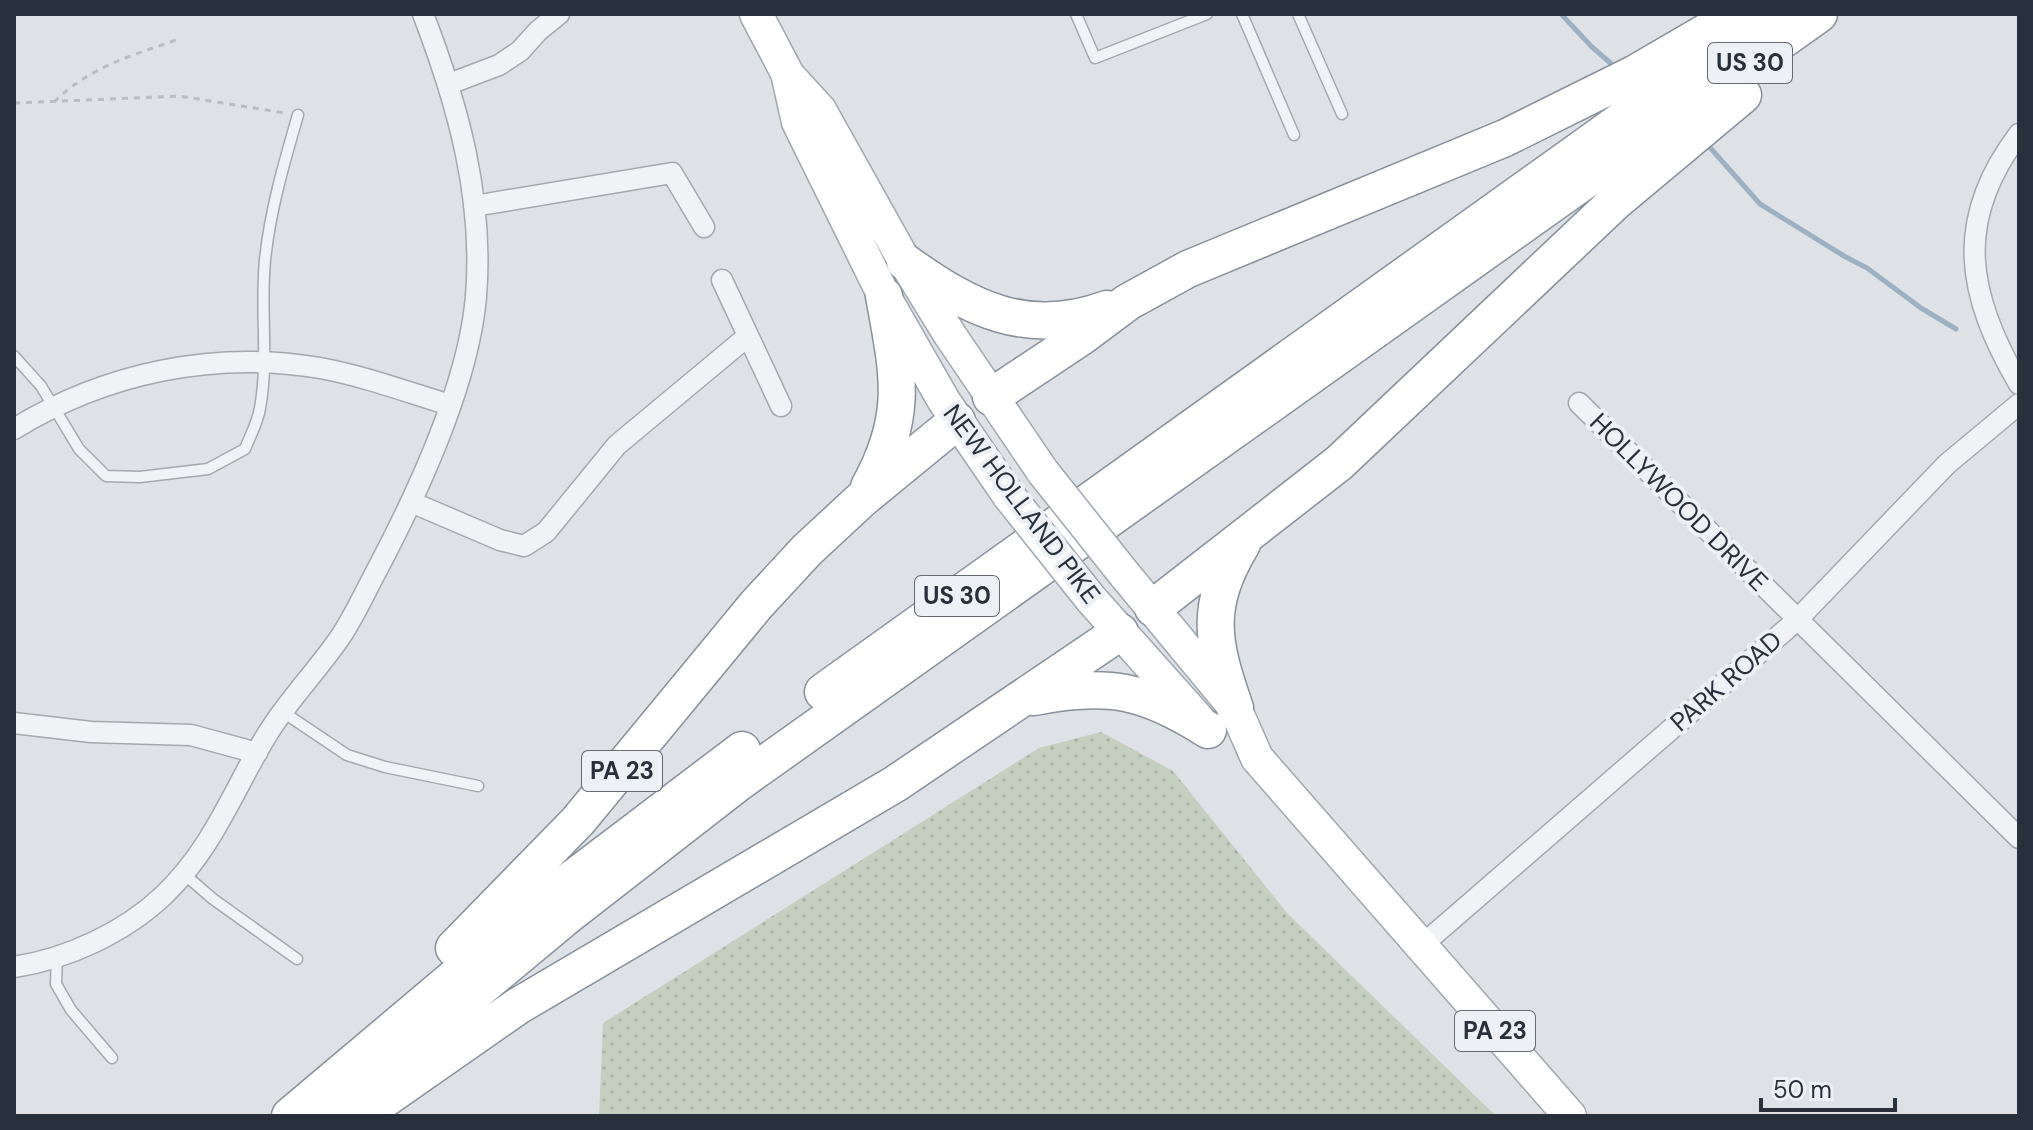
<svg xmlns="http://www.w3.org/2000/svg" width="2033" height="1130" font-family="'DM Sans',sans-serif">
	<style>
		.grass { fill: url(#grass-dots) }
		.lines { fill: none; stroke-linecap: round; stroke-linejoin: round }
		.stream { stroke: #9bb1c3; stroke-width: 5 }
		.lane-casing { stroke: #a4a8af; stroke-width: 13 }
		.street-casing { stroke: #a4a8af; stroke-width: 23 }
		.primary-casing { stroke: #9ea7b0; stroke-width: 35 }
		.highway-casing { stroke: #86909b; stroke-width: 39 }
		.path { stroke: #b8bcc1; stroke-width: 3; stroke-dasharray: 6 6; stroke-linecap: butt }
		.lane { stroke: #f0f2f5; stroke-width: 10 }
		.street { stroke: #f0f2f5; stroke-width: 20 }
		.primary { stroke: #fff; stroke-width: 32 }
		.highway { stroke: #fff; stroke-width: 36 }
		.primary-bridge-casing { stroke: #9ea7b0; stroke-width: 35; stroke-linecap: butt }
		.primary-bridge { stroke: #fff; stroke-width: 32 }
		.labels { text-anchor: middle; stroke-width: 8; stroke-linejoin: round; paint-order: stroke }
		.shield { fill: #edf0f4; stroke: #636a72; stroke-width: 2 }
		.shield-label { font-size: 24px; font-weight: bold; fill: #28303b }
		.street-label { font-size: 26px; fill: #28303b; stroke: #edf0f4 }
	</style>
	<defs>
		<pattern id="grass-dots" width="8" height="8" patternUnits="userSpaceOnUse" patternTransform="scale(2)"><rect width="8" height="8" fill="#c4cfbf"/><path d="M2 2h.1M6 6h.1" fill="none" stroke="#a8b2a5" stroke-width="1.8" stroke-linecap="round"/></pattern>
	</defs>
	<rect width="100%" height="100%" fill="#dee1e6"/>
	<path class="grass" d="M1101,732l72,39 114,142 209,203h-897l4,-93 436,-275z"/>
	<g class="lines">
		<path class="stream" d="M1561,14l31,33 23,20
			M1706,143l54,61 84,52 23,12 54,40 35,21"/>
		<defs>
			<path id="lane" d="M1076,14l19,44 112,-44
				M1242,14l52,121
				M1298,14l44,100
				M14,356l27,30 38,63 27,27 34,1 68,-8 37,-20c5,-13 13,-27 15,-41 9,-49 0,-98 5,-148 5,-49 19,-97 33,-145
				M283,712l64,43 38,12 93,19
				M184,874l29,25 84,60
				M57,956l-1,28 15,26 41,48"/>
			<path id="street" d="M449,84l50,-19 21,-14 18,-20 21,-17
				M2019,134c-66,87 -52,161 0,250
				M474,206l198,-33 32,54
				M722,280l59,126
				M1579,403l440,435
				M14,429c91,-56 200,-79 306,-61 44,8 87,24 130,37
				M411,502l89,38 24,6 22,-14 71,-87 131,-109
				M14,723l77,9 100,3 66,18
				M1421,946l376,-326 150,-156 72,-60
				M14,967c54,-8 111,-35 150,-72 50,-48 69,-105 104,-162 21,-34 50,-63 73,-97 14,-21 25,-46 37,-68 40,-76 91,-186 98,-272 8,-98 -18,-191 -53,-282"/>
			<path id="primary" d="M756,14l31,59 11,49 86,174 60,105 65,95
				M788,75l32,35 85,152 45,73 93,137
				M1125,575l110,133 22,50 313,358
				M1091,599l107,120"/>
			<path id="highway" d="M905,262c65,47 122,76 202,47
				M991,397l90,-60 47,-35 60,-33 317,-131 129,-64 86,-50
				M869,487c40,-72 29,-114 15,-191
				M1153,608l186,-145 276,-261 128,-107
				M823,692l947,-678
				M1034,697c74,-15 111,-7 174,33
				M1235,708c-23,-66 -31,-101 7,-164
				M454,948l124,-127 179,-217 50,-54 55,-51 95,-78
				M379,1103l139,-97 377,-222 225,-152
				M290,1116l274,-231 178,-135
				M337,1116l95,-88 140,-116 166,-129 1081,-769"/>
		</defs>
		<use href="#lane" class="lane-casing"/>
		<use href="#street" class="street-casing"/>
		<use href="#primary" class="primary-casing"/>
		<use href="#highway" class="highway-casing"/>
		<path class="path" d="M54,102c37,-36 77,-46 125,-63
			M14,103l165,-7 106,17"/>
		<use href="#lane" class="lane"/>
		<use href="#street" class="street"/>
		<use href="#primary" class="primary"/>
		<use href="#highway" class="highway"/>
		<defs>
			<path id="primary-bridge" d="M1043,472l82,103
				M1009,496l82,103"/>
		</defs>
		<use href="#primary-bridge" class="primary-bridge-casing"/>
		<use href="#primary-bridge" class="primary-bridge"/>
	</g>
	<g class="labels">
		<g class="shield">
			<rect x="1708" y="43" width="84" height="40" rx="6"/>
			<rect x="915" y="576" width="84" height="40" rx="6"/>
			<rect x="582" y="751" width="80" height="40" rx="6"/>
			<rect x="1455" y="1011" width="80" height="40" rx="6"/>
		</g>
		<g class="shield-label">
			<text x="1750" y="71">US 30</text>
			<text x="957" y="604">US 30</text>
			<text x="622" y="779">PA 23</text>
			<text x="1495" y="1039">PA 23</text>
		</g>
		<g class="street-label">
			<text transform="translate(1679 502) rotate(45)" y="9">HOLLYWOOD DRIVE</text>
			<text transform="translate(1022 504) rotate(53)" y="9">NEW HOLLAND PIKE</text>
			<text transform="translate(1726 681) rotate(-41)" y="9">PARK ROAD</text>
		</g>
	</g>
	<rect width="2033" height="1130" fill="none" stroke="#28303b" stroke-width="32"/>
	<path d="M1761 1098v12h134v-12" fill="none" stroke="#28303b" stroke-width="4"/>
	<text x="1773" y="1098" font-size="24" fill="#28303b" stroke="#edf0f4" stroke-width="6" paint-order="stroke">50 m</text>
</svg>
